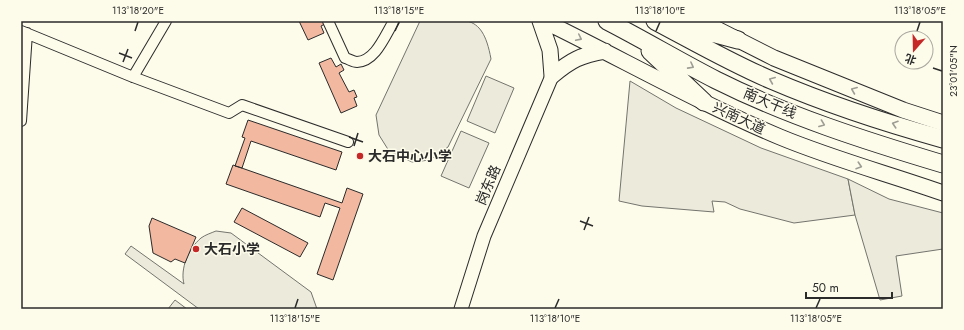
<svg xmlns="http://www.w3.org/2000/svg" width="964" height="330" font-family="Jost,'Noto Sans SC',sans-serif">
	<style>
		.green { fill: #ecebdb; stroke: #74746e }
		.parking { fill: #eceadb; stroke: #74746e }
		.building { fill: #f2b8a0; stroke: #2b2b2b }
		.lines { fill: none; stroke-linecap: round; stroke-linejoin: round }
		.minor-casing { stroke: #2b2b2b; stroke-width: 12 }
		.tertiary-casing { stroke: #2b2b2b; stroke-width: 15 }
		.secondary-casing { stroke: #2b2b2b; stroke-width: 17 }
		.trunk-casing { stroke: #2b2b2b; stroke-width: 19 }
		.minor { stroke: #fdfbea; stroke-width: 10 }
		.tertiary { stroke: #fdfbea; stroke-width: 13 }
		.secondary { stroke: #fdfbea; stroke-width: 15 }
		.trunk { stroke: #fdfbea; stroke-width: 17 }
		.oneway { stroke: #9e9d94 }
		.ticks { fill: none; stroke: #2b2b2b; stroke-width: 1.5 }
		.poi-dot { fill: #c62828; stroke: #fdfbea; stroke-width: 1.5 }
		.labels { text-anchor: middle; stroke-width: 3; stroke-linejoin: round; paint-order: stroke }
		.street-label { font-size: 14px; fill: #2b2b2b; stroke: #fdfbea }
		.poi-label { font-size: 14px; font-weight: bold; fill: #2b2b2b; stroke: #fdfbea; text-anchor: start }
		.neatline { fill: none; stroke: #2b2b2b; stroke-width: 1.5 }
		.ticks-label { font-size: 10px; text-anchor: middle; fill: #2b2b2b }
	</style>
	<rect width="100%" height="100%" fill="#fdfbea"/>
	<path class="green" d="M420,21c42,0 62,-12 71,38l-43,88 -18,13 -18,2 -23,-11 -10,-16 -3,-20z
		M486,76l28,12 -19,45 -28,-12z
		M630,81l46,27 85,40 87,31 7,36 -61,8 -54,-14 -15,-7 -13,-1 2,11 -72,-6 -23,-5z
		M461,131l28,12 -20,45 -28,-12z
		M216,231l15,2 80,59 6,17h-118l-74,-55 6,-8 53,38c-4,-15 4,-35 17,-46 4,-3 10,-5 15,-7z
		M175,300l12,9h-19z"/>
	<path class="parking" d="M848,179l41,20 54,14v36l-47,7 6,40 -22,4 -25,-85z"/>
	<path class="building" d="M299,21h24l2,3 -4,2 3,7 -16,7z
		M331,58l5,9 5,-3 3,6 -5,3 10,19 5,-2 3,7 -3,1 3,8 -16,7 -22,-50z
		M248,120l94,32 -6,18 -85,-29 -9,27 -7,-2 10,-28 -3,-1z
		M233,165l109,38 5,-15 16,6 -30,86 -16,-6 23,-66 -15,-5 -5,14 -94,-33z
		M242,208l66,35 -8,14 -66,-35z
		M152,218l44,19 -11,26 -10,-4 -4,3 -18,-9 -4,-27z"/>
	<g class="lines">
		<defs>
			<path id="minor" d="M328,21l17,37c4,1 8,4 12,4 19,-1 28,-27 37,-41
				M21,31l112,46 96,36 13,-8 106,37
				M133,77l33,-56
				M21,121l6,-88"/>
			<path id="tertiary" d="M461,309l23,-73 68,-160"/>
			<path id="secondary" d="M540,21l10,29 2,26
				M544,21c78,38 155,82 236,116 53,22 109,37 163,56
				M701,21l73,37 129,52 40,13
				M552,76c19,-16 29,-21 53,-25"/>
			<path id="trunk" d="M607,21c37,19 72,40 109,59 72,36 150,61 227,84
				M655,21c38,20 76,42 116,59 56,24 114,43 172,59
				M671,22l67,18
				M650,51l54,51"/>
		</defs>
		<use href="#minor" class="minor-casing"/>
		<use href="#tertiary" class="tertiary-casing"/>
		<use href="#secondary" class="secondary-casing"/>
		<use href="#trunk" class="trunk-casing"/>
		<use href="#minor" class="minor"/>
		<use href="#tertiary" class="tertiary"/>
		<use href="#secondary" class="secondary"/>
		<use href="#trunk" class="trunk"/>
	</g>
	<defs><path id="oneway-chevron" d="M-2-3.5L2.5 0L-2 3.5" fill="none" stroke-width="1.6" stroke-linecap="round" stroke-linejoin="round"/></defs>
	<g class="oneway">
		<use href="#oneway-chevron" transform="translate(579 38) rotate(26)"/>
		<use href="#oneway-chevron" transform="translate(691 66) rotate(28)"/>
		<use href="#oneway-chevron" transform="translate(772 80) rotate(-157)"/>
		<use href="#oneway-chevron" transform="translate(854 90) rotate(-158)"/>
		<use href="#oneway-chevron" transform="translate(822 124) rotate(21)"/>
		<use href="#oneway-chevron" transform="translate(895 124) rotate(-162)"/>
		<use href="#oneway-chevron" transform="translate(859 166) rotate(18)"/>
	</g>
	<path class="ticks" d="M135,31l3,-9M395,31l4,-9M656,31l4,-9M917,31l3,-9M119,53l13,5M123,62l5,-13M933,68l9,3M349,137l14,5M354,146l4,-13M580,221l13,5M584,230l5,-13M295,308l3,-9M555,308l4,-9M816,308l4,-9"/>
	<g class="poi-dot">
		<circle cx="360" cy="156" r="4"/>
		<circle cx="196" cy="249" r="4"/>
	</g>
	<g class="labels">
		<g class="street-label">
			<text transform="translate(770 103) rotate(23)" y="5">南大干线</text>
			<text transform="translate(739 118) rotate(25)" y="5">兴南大道</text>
			<text transform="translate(488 185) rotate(-67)" y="5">岗东路</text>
		</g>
		<g class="poi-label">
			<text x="368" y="161">大石中心小学</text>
			<text x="204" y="254">大石小学</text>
		</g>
	</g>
	<rect width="964" height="330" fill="none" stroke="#fdfbea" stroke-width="44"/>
	<g transform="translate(914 50) rotate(200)"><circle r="19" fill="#fdfbea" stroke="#a9a89e"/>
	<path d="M0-3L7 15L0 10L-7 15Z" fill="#c62828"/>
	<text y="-6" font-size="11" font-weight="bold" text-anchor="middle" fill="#2b2b2b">北</text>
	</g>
	<path d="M806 292v6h86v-6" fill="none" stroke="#2b2b2b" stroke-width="2"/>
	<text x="812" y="292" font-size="12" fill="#2b2b2b" stroke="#fdfbea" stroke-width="3" paint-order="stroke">50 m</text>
	<rect x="22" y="22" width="920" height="286" class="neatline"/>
	<g class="ticks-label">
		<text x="138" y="14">113°18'20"E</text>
		<text x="399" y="14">113°18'15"E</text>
		<text x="660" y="14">113°18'10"E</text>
		<text x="920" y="14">113°18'05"E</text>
		<text transform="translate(953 71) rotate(-90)" y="4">23°01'05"N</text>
		<text x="295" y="322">113°18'15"E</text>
		<text x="555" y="322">113°18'10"E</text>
		<text x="816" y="322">113°18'05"E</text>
	</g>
</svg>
